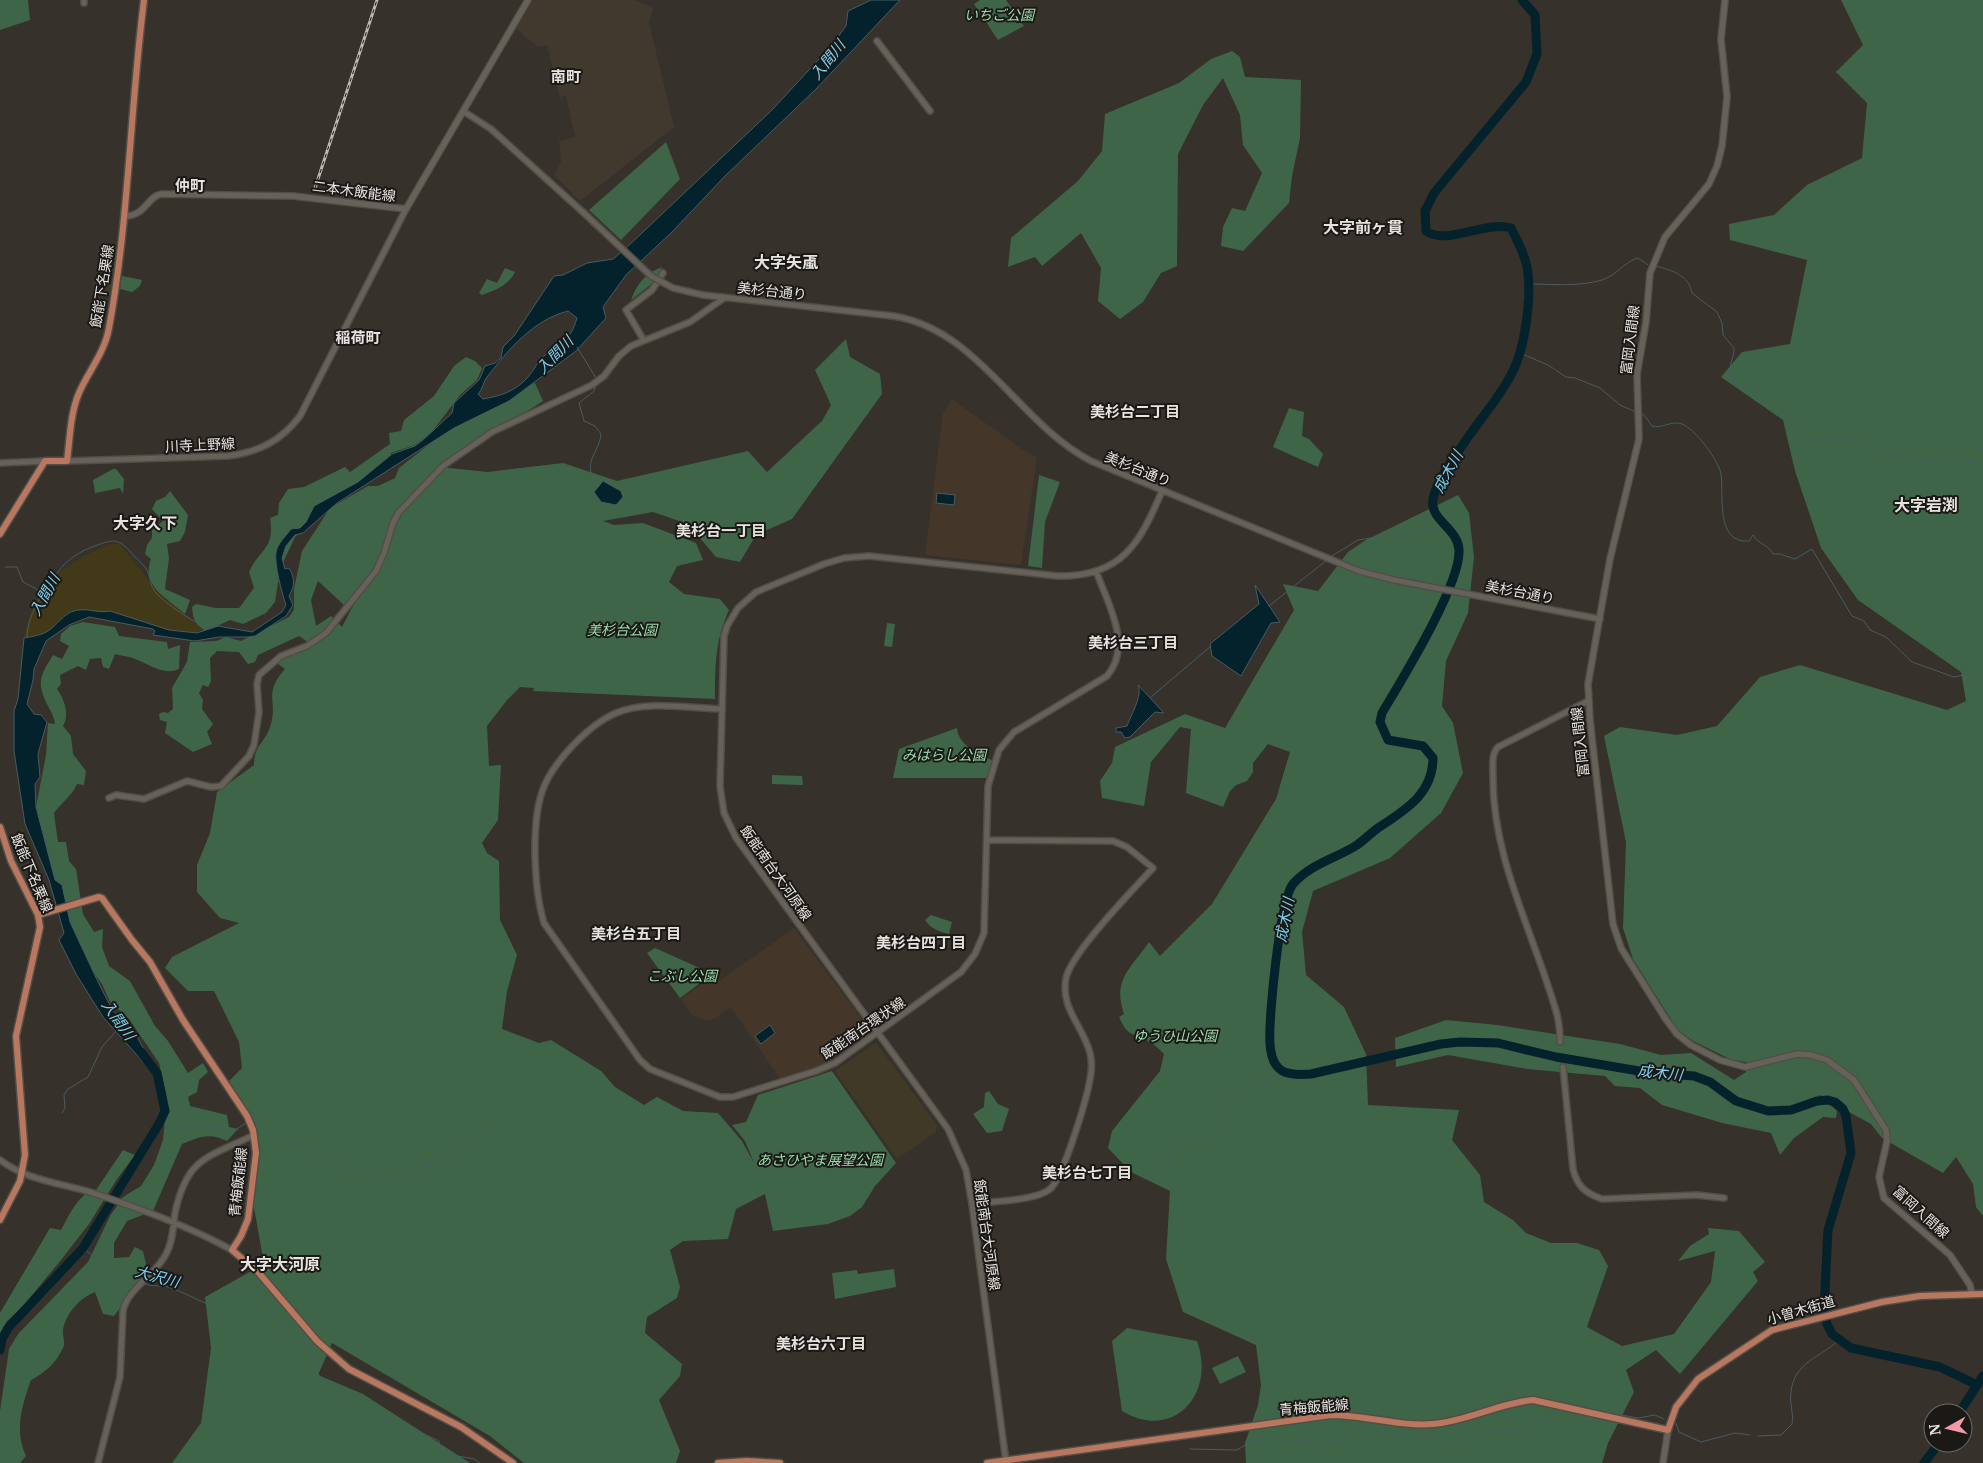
<svg xmlns="http://www.w3.org/2000/svg" width="1983" height="1463" font-family="Merriweather,'Noto Sans JP',serif">
	<style>
		.commercial { fill: #403927 }
		.built { fill: #42392e }
		.education { fill: #443729 }
		.green { fill: #3f6549; fill-rule: evenodd }
		.sand { fill: #423919 }
		.water { fill: #04222c; stroke: #485c62; fill-rule: evenodd }
		.lines { fill: none; stroke-linecap: round; stroke-linejoin: round }
		.stream { stroke: #485c62; stroke-width: 1 }
		.river { stroke: #04222c; stroke-width: 9 }
		.tertiary-casing { stroke: #514e48; stroke-width: 8 }
		.secondary-casing { stroke: #514e48; stroke-width: 8 }
		.primary-casing { stroke: #514e48; stroke-width: 9 }
		.tertiary { stroke: #666159; stroke-width: 5 }
		.secondary { stroke: #666159; stroke-width: 5.5 }
		.primary { stroke: #b9775f; stroke-width: 6 }
		.rail-casing { stroke: #bdb9b4; stroke-width: 3 }
		.rail { stroke: #1b1916; stroke-width: 1; stroke-dasharray: 4; stroke-linecap: butt }
		.tertiary-bridge-casing { stroke: #514e48; stroke-width: 8; stroke-linecap: butt }
		.tertiary-bridge { stroke: #666159; stroke-width: 5 }
		.labels { text-anchor: middle; stroke-width: 4; stroke-linejoin: round; paint-order: stroke }
		.park-label { font-size: 14px; font-style: italic; fill: #9cdead; stroke: #1b1916 }
		.street-label { font-size: 14px; fill: #e6e3df; stroke: #1b1916 }
		.water-label { font-size: 15px; font-style: italic; fill: #79d0f1; stroke: #1b1916 }
		.neighbourhood-label { font-size: 15px; font-weight: bold; fill: #e6e3df; stroke: #1b1916 }
		.quarter-label { font-size: 16px; font-weight: bold; fill: #e6e3df; stroke: #1b1916 }
	</style>
	<rect width="100%" height="100%" fill="#36312a"/>
	<path class="commercial" d="M115,281l-2,14h-22l2,-13z
		M873,1044h4l60,81 -1,7 -39,27 -62,-88z"/>
	<path class="built" d="M533,0h102l18,8 -4,14 25,105 -94,74 -26,-26 7,-13 -2,-21 16,-4 -9,-41 -6,1 -13,-52 -9,2 -22,-18z"/>
	<path class="education" d="M952,399l71,51 14,7 -16,108 -96,-10 18,-142z
		M794,928l77,104 -47,33 -44,14 -49,-72 -19,13h-7l-13,-5 -11,-16 26,-19h14z"/>
	<path class="green" d="M0,0h28l2,20 -30,10z
		M980,0h26l18,26 -26,14 -24,-36z
		M1841,0h142v1216l-7,-9 -3,-23 -17,-27 -13,16 -61,-35 -11,-14 -22,-12 -16,-14 -15,-3 19,16 -1,7 -13,-1 -29,21 -14,17 -9,-22 -49,-10 -60,-18 -22,-17 -25,-2 -10,-10 -78,-7 -79,-14 -52,12 -1,-29 51,-18 51,5 123,19 41,11 30,-2 43,27 12,-8v-10l-14,-2 -39,-19 -16,-12 -44,-70 -10,-31 3,-86 -22,-106 16,-9 57,8 40,-9 43,-49 40,-12 147,45 19,-9 -5,-29 -103,-72 -37,-52 -26,-77 -12,-51 -62,-43 21,-25 48,-8 17,-84 -77,-20 -1,-16 45,-9 33,-30 55,-27 5,-55 -31,-31 27,-27z
		M1232,51l8,6 5,20 56,3 -1,58 -8,38 -3,27 -46,48 -22,-5 2,-19 9,-19 13,3 17,-38 -19,-28 -3,-30 -17,-37 -20,27 -25,49 -1,112 -16,7 -18,29 -23,17 -22,-18 3,-33 -20,-35 -39,33 -7,-9 -27,10 3,-29 67,-57 24,-30 3,-37 74,-31 32,-24z
		M666,142l14,37 -59,61 -32,-30z
		M662,267c-5,15 -18,23 -31,33 6,-17 15,-27 31,-33z
		M505,268l10,4c-5,12 -21,19 -33,23l-3,-2 8,-14 10,4z
		M122,276l20,4 -2,6 -8,6 -12,-3z
		M846,339l4,18 30,17 2,20 -90,125 -36,16 -16,27 -24,-5 -28,-33 -35,-12 -50,9 11,4 29,-2 53,20 7,17 -26,6 -8,16 15,12 36,5 9,11c-14,30 -14,57 -14,89l-182,-8 1,-3 -14,-1 -13,13 -20,26 2,40 12,-1 -3,55 -16,23 5,10 12,8 1,59 17,35 -10,36 -5,38 37,14 12,-3 50,31 14,16 29,18 13,-8 26,14 35,2 24,28 12,22 -9,-22 -13,-16 14,-3 12,-27 74,-24 64,92 -21,23 -13,21 -12,9 -22,8 -55,7 -8,-37 -29,15 -8,30 -45,2 -13,9 10,37 -3,11 -30,19 -2,16 37,31 -2,12 -21,24 21,51 -4,12h-152l-34,-27 -158,-93 -14,32 45,19 107,69h-298l29,-40 10,-75 -6,-51 59,-33 -12,-68 8,-45 -5,-28 -26,-42 13,-13 -3,-26 -25,-51h-26l-23,-23 7,-11 67,-34 -19,-5 -23,-26v-27l13,-32 7,-41 37,-27c0,-20 11,-22 16,-38 9,-25 -8,-33 15,-58l-7,-5 4,-6 30,-13 -13,-9 -41,19 -3,7 -7,2 -9,-12 -22,-1 -7,7 1,23 -3,6 -5,-2 -4,8 4,7 -1,9 11,15 -6,8 5,12 -19,8 -28,-19 2,-11 -7,-2 -1,-6 4,-2 5,1 5,-4 -1,-21 15,-26 3,-20 26,-1 10,-4 15,4 48,-24 5,-7v-21l8,-38 28,-43 38,-22h10l17,-8 4,-10 85,-67 51,-18 8,18 -103,66 48,5 75,-9 54,18 131,-30 19,21 55,-51 9,-16 -16,-35zM318,581l26,24 9,-9 2,6 -13,25 -11,-11 -15,10 -5,-26z
		M466,357l9,4 7,7 -5,12 -17,15 -29,38 -16,12 -24,8 -3,11 -40,24 -53,49 -15,32 -5,33 -9,11 -23,11 -13,-4 -23,11 -8,-2 -6,-13 -1,-9 4,-3 20,4h23l15,-20 -5,-16c11,-24 26,-22 21,-54l8,-3 1,-12 9,-14 16,-2 41,-20 5,5 40,-28 -1,-11 12,-2 3,-11 30,-24 20,-30z
		M1289,408l15,4 -2,24 7,3 14,15 -5,13 -45,-20z
		M113,469h3l8,10 -1,15 -3,-6 -25,5 -2,-13z
		M1039,475l21,7 -15,40 -3,46 -14,-2z
		M170,491l18,24 -3,17 -5,9 -13,3 2,14 -4,31 25,11 -5,14c-18,-13 -44,-29 -34,-55l-6,-5 2,-9 5,-7v-8l11,-9 -11,-12 4,-8 9,-4z
		M1458,495l11,18 5,44 -6,56 -22,48 -4,45 11,17 10,50 -22,40 -51,45 -77,33 -11,41 4,43 38,32 22,47 2,51 91,5 -7,30 28,35 4,27 29,18 13,13 25,10h26l22,7 9,16 -21,61 35,19 52,-12 37,-52 4,-31 -37,10 12,-15 19,-12 -1,-6 31,3 26,31 -12,10 5,9 -78,93 -24,-24 -30,20 8,22 -26,51 -6,20h-356l-1,-20 13,-38 3,-20 -5,-40 -73,-33 -17,-53 4,-68 -39,-19 -23,-24 4,-17 48,-60 4,-17c-5,-5 -10,-10 -16,-13 -16,-10 -19,-2 -29,-24l5,-3c-12,-34 7,-46 25,-72l11,14 52,-52 64,-105 14,-47 -22,-8 -15,19v9l-6,9 -11,4 -6,6 -7,16 -37,-14 5,-64 -11,-2 -29,35 -7,44 -42,-8 -2,-17 12,-18 3,-16 70,-33 40,14 69,-118 -11,-26 35,7 30,-39 18,-12z
		M83,622l32,5 4,9 48,6 1,7 12,-4 -1,24c-16,7 -30,-5 -44,-10 -6,-3 -13,-3 -20,-5l-6,15 -6,-2 -2,-9 -11,1 -4,11 -8,-4 -18,9 1,9 -4,5c7,10 13,25 6,37l8,10 2,18 13,17 -2,14 -7,-1c-5,12 -16,19 -23,29l4,29h8l3,19 7,8 7,45 11,18 9,-3 -1,18 7,19 21,15 25,45 13,15 20,32 15,-10 5,9 -9,8 -2,12 -9,5 2,9 37,9 2,12 9,2 -11,12c-17,-9 -28,-4 -45,3l-29,67 -26,10 -13,22v15l15,-1 6,-10 8,4 4,17 -5,11 -28,37 -11,-2 -8,-22c-15,6 -28,20 -32,37 -1,6 3,13 0,19 -7,15 -17,24 -32,32 -9,25 -17,51 -5,76l-6,7h-20v-52l9,-62 9,-15 70,-72 22,-46 13,-19 18,-11 13,-21 9,-25 4,-42 -8,-35 -30,-44 -19,-17 -8,-18 -9,-12 -23,-50 -8,-37 -7,-5 -19,-73 10,-52 2,-32 7,1c-1,-8 -4,-12 -7,-18 -12,-24 -8,-30 5,-51l9,4 7,-13 -9,-5 1,-7 9,-8z
		M887,623l8,1 -3,23 -8,-1z
		M957,728c1,17 22,27 37,33l-5,17h-96l6,-29z
		M772,775l30,1 1,9 -31,-1z
		M931,915l21,7 -3,12c-11,-3 -18,-5 -24,-14z
		M655,948l49,22 3,8 -27,20 -33,-45z
		M989,1091l9,13 11,5 -7,22 -15,2 -14,-19 11,-7 1,-14z
		M123,1150l12,5 -18,24 -28,45 -28,36 -39,47 -16,15 -6,25v-34l50,-85 11,2c8,-14 17,-37 35,-40z
		M894,1269l2,18 -61,12 -3,-26 25,-3 1,4z
		M1127,1328l70,13c19,53 -23,101 -75,70l-10,-70z
		M1238,1356l8,16 -26,12 -8,-16z"/>
	<path class="sand" d="M111,544h9l37,47 47,39c-23,9 -71,-11 -94,-19 -14,3 -25,-5 -39,1 -8,4 -12,10 -18,15 -8,8 -18,9 -29,11 3,-14 6,-27 13,-40 12,-23 50,-46 74,-54z"/>
	<path class="water" d="M871,0h29l-84,89 -91,87 -53,56 -46,43 -23,32 3,11 -30,33 -67,50 -55,27 -117,75 -34,30 -8,2 -9,11 -4,12 3,11 4,-1c6,10 6,18 0,28l4,9 -7,11 -31,20 -7,1h-29l-24,4 -42,-6 2,-4 -2,-2 -64,-12 -20,8 -23,16 -12,28 -1,11 -6,24 7,10 7,1 6,7 -9,32 2,23 -5,7 1,23 19,73 7,5 8,37 29,62 14,27 21,20 15,28 -5,4 -41,-46 -27,-43 -17,-34 5,-7 -15,-53 -24,-56 -11,-73v-40l4,-12 6,-61c11,-2 21,-3 29,-11 6,-5 10,-11 18,-15 14,-6 25,2 39,-1l59,19 28,3 21,-7 34,6 30,-20 4,-7c-4,-11 -12,-42 -10,-53 2,-9 10,-16 15,-23l9,-1 6,-6 8,-16 44,-24 34,-28 23,-8 8,-6 29,-27 2,-10 25,-23 6,-14 10,-3 6,-5 2,-11 11,-11 40,-60 9,-1 24,-12 26,-4 12,-10 147,-139 60,-65 14,-19 2,-15zM568,311l9,7c-8,26 -14,21 -32,37 -7,6 -11,15 -17,22 -12,14 -27,19 -45,22l-5,-5c5,-5 5,-12 9,-17 21,-27 46,-57 81,-66z
		M603,481l18,10 2,6 -7,8 -15,-3 -7,-10z
		M937,493l18,2 -1,10 -18,-2z
		M1255,585l25,37 -9,1 -30,53 -29,-20 -2,-12 49,-40z
		M1138,685l26,28 -9,-1 -25,25 -5,1 -4,-6h-5v-4l11,-2c4,-11 16,-31 11,-41z
		M770,1025l5,8 -14,11 -6,-8z"/>
	<g class="lines">
		<path class="stream" d="M1656,266c15,4 33,9 36,27l25,19 5,11 1,12 11,13c0,10 -5,16 -4,26l14,14 14,5 9,12 10,8 9,3 13,22 20,5 26,-6 29,14 31,6 13,7 24,-5 41,5
			M1528,284c25,0 50,3 74,-4 15,-5 22,-18 36,-22l10,7
			M577,347l19,31
			M1520,353l28,12 18,12 9,1 25,10 20,17 16,7
			M596,385l-2,6 -15,12 5,18 11,5 6,8c-2,21 -22,30 -2,51
			M1640,413l4,2 8,11c11,3 19,-6 30,-2 13,5 36,35 39,50 3,21 -6,70 28,67l4,-6c5,9 15,9 20,19h7l15,5 17,-10 40,67 12,5 6,9 16,7 26,25 42,15 14,-3 15,10
			M1330,557l28,-17 78,-12 7,-5
			M5,567h12l6,15 19,10
			M1269,606l58,-46
			M27,637c0,-23 18,-47 31,-65 8,-12 24,-22 37,-26 20,-8 25,-7 39,10 4,4 10,9 13,14 4,9 3,17 10,24 14,14 34,26 51,34
			M1151,697l60,-51
			M62,1113l3,-5 -1,-13 4,-6 20,-12 14,-30 14,-16
			M252,1121l3,-2 20,18 39,14 5,7 11,7 41,9 10,6 11,2 8,-1 22,-13 10,-2 64,-38
			M160,1122l19,8 24,-6 31,7 12,-8
			M1144,1179l46,-39 22,-4 11,-14 1,-18 23,-15 22,-7 8,-17
			M83,1248l34,28 24,6
			M145,1284c8,3 15,1 23,3 16,5 29,13 44,19l5,-1 16,-15h20l12,11 23,35 18,6 5,5 4,8v14l7,11 25,15 14,3 22,22 15,4 12,8 12,1 17,8 2,12 33,6 6,4
			M1600,1411l38,7 17,-3 9,4
			M1676,1423l3,9 22,10 34,-9 15,2
			M1758,1436l23,-1 11,-11c2,-11 -3,-21 -1,-32 3,-30 29,-34 48,-52
			M1190,1449l47,1 15,-9 20,-2 51,3 23,-3 14,-12c26,8 50,9 78,9l7,11 17,-4 12,-8h14l22,-7 9,3 10,-2 34,-18 35,8"/>
		<path class="river" d="M1522,0l13,15 2,39 -11,28 -92,111 -9,18 1,20c20,15 61,-11 85,-3 7,14 16,31 17,46 3,26 -3,73 -15,97 -12,25 -33,48 -49,72 -11,16 -27,36 -31,56 -4,21 25,29 26,51 2,34 -58,131 -77,163l-2,9 8,18 35,6 10,12c0,36 -28,52 -55,70 -7,5 -14,12 -21,17 -20,13 -47,19 -64,39 -13,15 -25,137 -23,160 2,29 16,32 41,30l130,-30 19,-2 38,1 58,14 95,16 43,3 16,6 26,19 32,10 23,-1 26,-9 11,-1 7,2 8,7 3,7 5,37 -23,77 -4,80 3,14 5,10 19,14 89,19 37,18
			M0,1350l2,-11 6,-11 75,-80 77,-126 5,-11 -8,-38 -16,-21
			M1959,1413l24,-37
			M1924,1463l15,-20"/>
		<defs>
			<path id="tertiary" d="M84,3v-3
				M877,41l53,70
				M463,111l28,18 94,85
				M703,295l190,21c85,13 125,107 198,145l268,110 35,9 206,39
				M643,339l-17,-29 26,-20 11,-17
				M67,461l161,-5c31,-4 53,-15 72,-40l106,-207
				M0,463l45,-2
				M721,709c-33,-1 -74,-9 -105,4 -28,12 -65,51 -74,79 -11,33 -8,98 2,131l96,137 10,9 70,28h13l83,-26 19,-8 126,-91 14,-18 9,-21 4,-147 11,-36 15,-18 93,-56c26,-30 1,-72 -11,-105
				M109,798l7,-3 28,4 43,-18 24,6 10,-1 28,-30 5,-11 5,-33 -2,-28 2,-9 22,-19 26,-10 19,-13 50,-62 8,-18 9,-30 6,-11 44,-46 49,-34 100,-47 12,-9 15,-20 12,-10 59,-24 34,-24
				M1560,1042c0,-10 -1,-21 -4,-31 -22,-77 -64,-153 -63,-235 0,-10 -2,-22 5,-29l90,-46
				M1563,1067l10,102c4,17 12,24 29,30l95,-4 27,3
				M0,1160c28,21 61,23 93,33 48,16 95,33 139,57
				M972,1204c20,-3 64,-3 78,-15 13,-10 37,-91 40,-110 2,-9 2,-18 0,-26 -7,-27 -30,-45 -24,-75 6,-26 66,-87 87,-110l-26,-21 -14,-6 -126,-1
				M1006,1462l-34,-258 -6,-34 -18,-41 -212,-291 -12,-25 -4,-27 4,-150 3,-10 11,-18 18,-16 68,-28 20,-6 25,-2 189,20c64,1 82,-33 104,-85
				M98,1463l22,-86 3,-66c4,-22 33,-36 43,-57 7,-12 7,-28 9,-41 12,-56 32,-55 79,-78"/>
			<path id="secondary" d="M1725,0l-4,39 6,58 -5,49 -5,20 -8,18 -44,53 -15,36 -4,49 -9,52 2,65 -29,120 -22,125 2,36 23,204 8,24 44,70 12,16 14,11 29,15 25,7 52,-13 14,1 16,5 27,20 32,50 1,11 -8,36 5,21 66,57 20,30 2,9
				M125,216c21,0 23,-21 37,-22l131,2 113,13 122,-209
				M1663,1463l5,-33"/>
			<path id="primary" d="M0,534l45,-73h22c3,-22 3,-47 12,-68 9,-21 26,-41 30,-65 20,-108 21,-219 35,-328
				M0,827l11,34 27,54 2,12 -24,109 9,119 -5,26 -20,39
				M38,915l61,-18 3,1 30,42 18,22 33,58 64,96 6,14 3,23 -8,66 -7,17 -9,14 27,23 58,68 32,28 112,58 52,36
				M718,1463l29,-2 33,2
				M987,1463l344,-48c34,0 70,12 102,9 35,-3 66,-21 100,-24l135,30 8,-23 22,-28 74,-49 110,-28 38,-6 63,-2"/>
		</defs>
		<use href="#tertiary" class="tertiary-casing"/>
		<use href="#secondary" class="secondary-casing"/>
		<use href="#primary" class="primary-casing"/>
		<use href="#tertiary" class="tertiary"/>
		<use href="#secondary" class="secondary"/>
		<use href="#primary" class="primary"/>
		<defs>
			<path id="rail" d="M315,188l62,-188"/>
		</defs>
		<use href="#rail" class="rail-casing"/>
		<use href="#rail" class="rail"/>
		<defs>
			<path id="tertiary-bridge" d="M585,214l66,62 22,12 30,7"/>
		</defs>
		<use href="#tertiary-bridge" class="tertiary-bridge-casing"/>
		<use href="#tertiary-bridge" class="tertiary-bridge"/>
	</g>
	<g class="labels">
		<g class="park-label">
			<text x="999" y="20">いちご公園</text>
			<text x="622" y="635">美杉台公園</text>
			<text x="944" y="760">みはらし公園</text>
			<text x="682" y="981">こぶし公園</text>
			<text x="1175" y="1041">ゆうひ山公園</text>
			<text x="820" y="1165">あさひやま展望公園</text>
		</g>
		<g class="street-label">
			<text transform="translate(354 191) rotate(7)" y="5">二本木飯能線</text>
			<text transform="translate(102 286) rotate(-81)" y="5">飯能下名栗線</text>
			<text transform="translate(772 291) rotate(6)" y="5">美杉台通り</text>
			<text transform="translate(1630 340) rotate(-83)" y="5">富岡入間線</text>
			<text transform="translate(200 445) rotate(-3)" y="5">川寺上野線</text>
			<text transform="translate(1138 469) rotate(22)" y="5">美杉台通り</text>
			<text transform="translate(1520 592) rotate(11)" y="5">美杉台通り</text>
			<text transform="translate(1580 742) rotate(-96)" y="5">富岡入間線</text>
			<text transform="translate(32 873) rotate(67)" y="5">飯能下名栗線</text>
			<text transform="translate(776 873) rotate(55)" y="5">飯能南台大河原線</text>
			<text transform="translate(863 1028) rotate(-34)" y="5">飯能南台環状線</text>
			<text transform="translate(238 1182) rotate(-84)" y="5">青梅飯能線</text>
			<text transform="translate(1921 1212) rotate(42)" y="5">富岡入間線</text>
			<text transform="translate(987 1235) rotate(82)" y="5">飯能南台大河原線</text>
			<text transform="translate(1801 1310) rotate(-16)" y="5">小曽木街道</text>
			<text transform="translate(1314 1407) rotate(-5)" y="5">青梅飯能線</text>
		</g>
		<g class="water-label">
			<text transform="translate(828 60) rotate(-51)" y="5">入間川</text>
			<text transform="translate(555 355) rotate(-46)" y="5">入間川</text>
			<text transform="translate(1448 472) rotate(-61)" y="5">成木川</text>
			<text transform="translate(45 595) rotate(-61)" y="5">入間川</text>
			<text transform="translate(1285 920) rotate(-79)" y="5">成木川</text>
			<text transform="translate(118 1020) rotate(55)" y="5">入間川</text>
			<text transform="translate(1660 1073) rotate(6)" y="5">成木川</text>
			<text transform="translate(157 1277) rotate(15)" y="5">大沢川</text>
		</g>
		<g class="neighbourhood-label">
			<text x="566" y="82">南町</text>
			<text x="190" y="191">仲町</text>
			<text x="358" y="343">稲荷町</text>
			<text x="1135" y="417">美杉台二丁目</text>
			<text x="721" y="536">美杉台一丁目</text>
			<text x="1133" y="648">美杉台三丁目</text>
			<text x="636" y="939">美杉台五丁目</text>
			<text x="921" y="948">美杉台四丁目</text>
			<text x="1087" y="1178">美杉台七丁目</text>
			<text x="821" y="1349">美杉台六丁目</text>
		</g>
		<g class="quarter-label">
			<text x="1363" y="233">大字前ヶ貫</text>
			<text x="786" y="268">大字矢颪</text>
			<text x="1926" y="511">大字岩渕</text>
			<text x="145" y="529">大字久下</text>
			<text x="280" y="1270">大字大河原</text>
		</g>
	</g>
	<g transform="translate(1948 1428) rotate(262)"><circle r="24" fill="#1b1916" stroke="#6c6a66"/>
	<path d="M0-4L9 19L0 12L-9 19Z" fill="#f49aa6"/>
	<text y="-8" font-size="14" font-weight="bold" text-anchor="middle" fill="#e6e3df">N</text>
	</g>
</svg>
